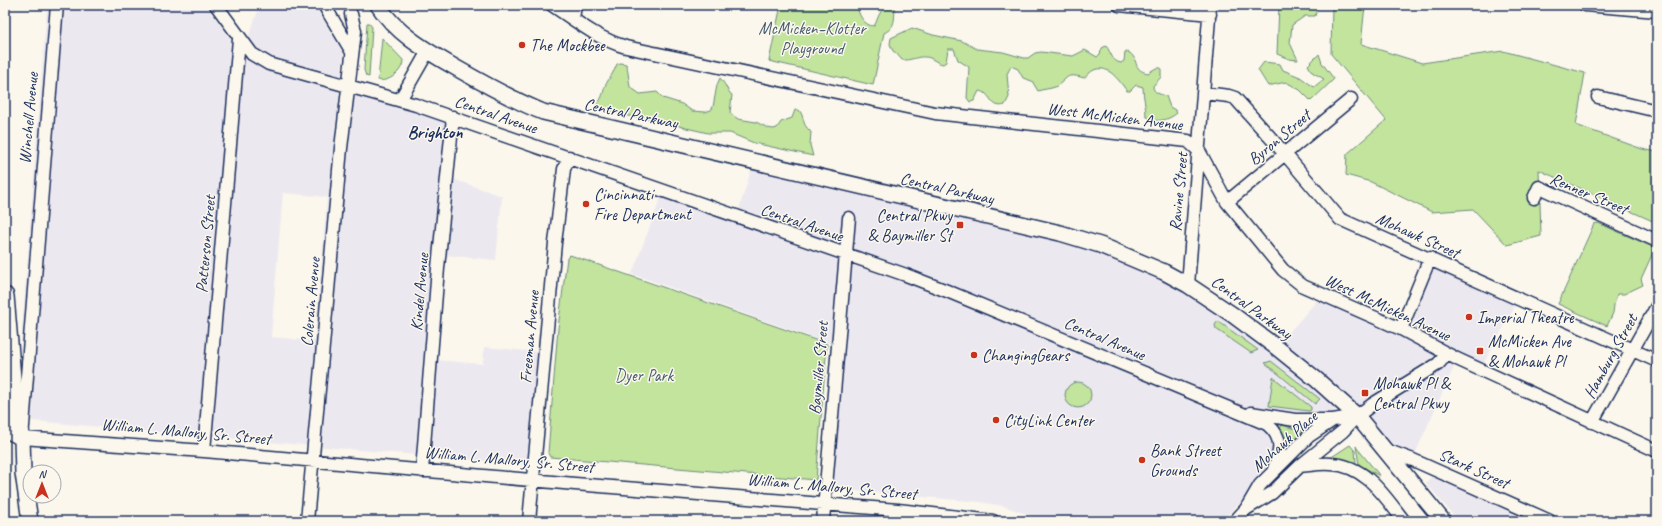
<svg xmlns="http://www.w3.org/2000/svg" width="1662" height="526" font-family="Caveat,sans-serif">
	<style>
		.built { fill: #ece8f0; fill-rule: evenodd }
		.green { fill: #c2e49d; stroke: #6e8a7e }
		.lines { fill: none; stroke-linecap: round; stroke-linejoin: round }
		.minor-casing { stroke: #1b2f5e; stroke-width: 15 }
		.major-casing { stroke: #1b2f5e; stroke-width: 18 }
		.highway-casing { stroke: #1b2f5e; stroke-width: 20 }
		.minor { stroke: #fbf7ec; stroke-width: 12 }
		.major { stroke: #fbf7ec; stroke-width: 15 }
		.highway { stroke: #fbf7ec; stroke-width: 17 }
		.poi-dot { fill: #c8321e; stroke: #fbf7ec; stroke-width: 1.5 }
		.labels { text-anchor: middle; stroke-width: 3; stroke-linejoin: round; paint-order: stroke }
		.park-label { font-size: 17px; fill: #455c6e; stroke: #fbf7ec }
		.poi-label { font-size: 17px; fill: #1b2f5e; stroke: #fbf7ec; text-anchor: start }
		.street-label { font-size: 17px; fill: #1b2f5e; stroke: #fbf7ec }
		.neighbourhood-label { font-size: 18px; font-weight: bold; fill: #1b2f5e; stroke: #fbf7ec }
	</style>
	<rect width="100%" height="100%" fill="#fbf7ec"/>
	<filter id="ink" filterUnits="userSpaceOnUse"><feTurbulence type="fractalNoise" baseFrequency=".025" numOctaves="2"/><feDisplacementMap in="SourceGraphic" scale="8" xChannelSelector="R" yChannelSelector="G"/><feConvolveMatrix kernelMatrix="1 2 1 2 8 2 1 2 1" color-interpolation-filters="sRGB"/></filter>
	<g filter="url(#ink)">
		<path class="built" d="M47,5h158l38,47 17,-47h54l30,47 -5,39 107,30 -5,54 61,21 -6,64 -52,-5 -9,105 48,4 1,-17 66,6 -10,113 -518,-46 -4,-37zM283,193l44,4 -12,144 -44,-4z
			M753,164l344,83 108,52 135,107 -119,115h-174l-44,-15 -23,-4 -158,-14 12,-143 -202,-71 29,-77 74,25z
			M1430,258l89,41 -39,71 -23,-10 -42,94 -32,-5 -107,-102 46,-52 79,34z
			M1435,472l109,49h-86l-32,-38z"/>
		<path class="green" d="M781,5h61v2l3,-2h12c1,9 7,21 17,21 4,-6 3,-10 9,-17v-4h12c-1,11 2,22 -11,28l-11,52 -104,-24z
			M1279,5h39l-3,11h-10l-13,9 -2,18 8,17 -9,-1 -12,-5z
			M1332,5h33l-4,39 61,19 81,-12 82,22 -9,52 66,24 15,3v71l-118,-53 2,66 -34,9 -34,-36 -41,3 -61,-30 -25,-7 1,-21 39,-34 -55,-66z
			M367,23h2l3,4 -3,50 -3,-1 -2,-6z
			M912,28l21,7 29,6 15,8 26,3 21,6h4l7,-5 6,-1 32,4 12,-6 12,7 3,-3 2,-6 4,-2c6,7 5,15 15,17l3,-2 1,-9h3c12,6 3,18 20,21l8,-5h5v9l-8,9c0,7 7,8 13,10l4,11 5,3 2,3c-8,7 -22,11 -31,3 0,-10 -3,-18 -3,-29l-7,-2 -6,6h-3c-8,-10 -18,-27 -33,-21 -3,1 -7,6 -10,8 -20,-6 -15,1 -29,9 -5,2 -12,2 -17,4l-6,-10 -9,-3 -5,-9 -7,-3 -4,8 2,23 -4,8c-15,5 -14,-14 -26,-14l-5,10 -4,1 -3,-4 2,-31 -11,-7 -4,-11h-6l-2,13 -3,2c-7,-1 -11,-7 -18,-7 -7,-1 -15,4 -23,3l-6,-7 -3,-2 -3,-7 1,-6z
			M382,38l21,22c0,11 -14,23 -25,20z
			M1319,54l3,9 12,16 -23,22 -11,-11 -14,-8 -18,4 -10,-16 6,-8 16,2 3,6 17,7 14,10 10,-8 -12,-7 -4,-7z
			M620,63l6,1 1,2 3,21 10,7 17,-2 6,6 19,6 10,7 13,1 6,-2 2,-3 4,-22 3,-7c6,6 6,12 12,17l-2,18 8,6 18,3 12,6 5,1 4,-1 4,-6 11,-4 3,-8h4c7,9 1,12 12,22l-1,13 3,11 -59,-13 -24,-10h-22l-26,-6 -16,-6 -45,-6 -22,-8 -2,-3c6,-6 6,-13 9,-20 4,-7 8,-12 11,-20z
			M1598,223l57,25 -14,31 2,6 -19,9h-7l-3,11 -1,8 -6,13 -49,-22 36,-80z
			M570,255l257,89 -11,136 -266,-23 -2,-4 10,-125 9,-70z
			M1218,321l40,29 -7,3 -35,-24 -1,-4z
			M1271,361l49,38 -5,5 -50,-41z
			M1273,377l38,30v3l-2,1 -40,-5z
			M1065 395a13 13 0 1 1 26 0a13 13 0 1 1-26 0Z
			M1282,425l23,7 -20,20 1,-7 -6,-17z
			M1350,445l5,6 1,12 -29,-3z
			M1356,446l1,2 23,28 -21,-11z"/>
		<g class="lines">
			<defs>
				<path id="minor" d="M57,5l-35,433 182,13 371,33 323,26 95,11
					M216,5l36,49 17,10 147,41 490,170 41,16 320,133c18,15 13,28 6,48
					M324,5l28,47
					M552,5c24,16 46,34 74,42l309,66 253,28 11,10 28,51 56,68 20,16 98,43 56,30 200,92
					M1119,5l91,9
					M1585,5l72,6
					M573,19l2,-14
					M1204,93l25,3 6,2 50,56 55,65 317,142
					M1598,97l59,14
					M400,100l28,-49
					M1534,198l5,-11 118,54
					M1227,202l124,-103
					M1188,285l22,-280
					M1401,329l29,-71
					M1251,413l44,7h38
					M1592,422l65,-116
					M1383,449l30,11 137,61
					M204,451l35,-412
					M1300,466c11,-1 21,-3 31,-2 35,1 54,33 73,57
					M422,471l16,-203 15,-151
					M1246,509l26,-16 28,-27 43,-35 14,-15 16,-12 65,-40 9,-10
					M307,521l34,-373 14,-117 -4,-17
					M529,521l26,-278 9,-74 5,-12
					M823,521l26,-303
					M1235,521l11,-12 14,-24 49,-49 24,-16 24,-4"/>
				<path id="major" d="M378,5c19,30 51,47 80,64 28,16 55,31 85,43l517,121 40,12 64,27 24,13 45,30 43,32 41,33 40,36 86,105
					M5,429l17,9
					M22,438l1,35 7,48"/>
				<path id="highway" d="M5,296l10,118 7,24"/>
			</defs>
			<use href="#minor" class="minor-casing"/>
			<use href="#major" class="major-casing"/>
			<use href="#highway" class="highway-casing"/>
			<use href="#minor" class="minor"/>
			<use href="#major" class="major"/>
			<use href="#highway" class="highway"/>
		</g>
	</g>
	<g class="poi-dot">
		<circle cx="522" cy="45" r="4"/>
		<circle cx="586" cy="204" r="4"/>
		<rect x="956" y="221" width="8" height="8" rx="2"/>
		<circle cx="1469" cy="317" r="4"/>
		<rect x="1476" y="347" width="8" height="8" rx="2"/>
		<circle cx="974" cy="355" r="4"/>
		<rect x="1361" y="389" width="8" height="8" rx="2"/>
		<circle cx="996" cy="420" r="4"/>
		<circle cx="1142" cy="460" r="4"/>
	</g>
	<g class="labels">
		<g class="park-label">
			<text x="812" y="34">McMicken–Klotter<tspan x="812" dy="20">Playground</tspan></text>
			<text x="644" y="381">Dyer Park</text>
		</g>
		<g class="poi-label">
			<text x="530" y="51">The Mockbee</text>
			<text x="594" y="200">Cincinnati<tspan x="594" dy="20">Fire Department</tspan></text>
			<text x="952" y="221" text-anchor="end">Central Pkwy<tspan x="952" dy="20">&amp; Baymiller St</tspan></text>
			<text x="1477" y="323">Imperial Theatre</text>
			<text x="1488" y="347">McMicken Ave<tspan x="1488" dy="20">&amp; Mohawk Pl</tspan></text>
			<text x="982" y="361">ChangingGears</text>
			<text x="1373" y="389">Mohawk Pl &amp;<tspan x="1373" dy="20">Central Pkwy</tspan></text>
			<text x="1004" y="426">CityLink Center</text>
			<text x="1150" y="456">Bank Street<tspan x="1150" dy="20">Grounds</tspan></text>
		</g>
		<g class="street-label">
			<text transform="translate(631 113) rotate(12)" y="6">Central Parkway</text>
			<text transform="translate(496 114) rotate(19)" y="6">Central Avenue</text>
			<text transform="translate(1115 116) rotate(7)" y="6">West McMicken Avenue</text>
			<text transform="translate(28 118) rotate(-85)" y="6">Winchell Avenue</text>
			<text transform="translate(1279 137) rotate(-40)" y="6">Byron Street</text>
			<text transform="translate(947 188) rotate(13)" y="6">Central Parkway</text>
			<text transform="translate(1178 192) rotate(-85)" y="6">Ravine Street</text>
			<text transform="translate(1589 193) rotate(23)" y="6">Renner Street</text>
			<text transform="translate(802 222) rotate(19)" y="6">Central Avenue</text>
			<text transform="translate(1418 235) rotate(24)" y="6">Mohawk Street</text>
			<text transform="translate(205 244) rotate(-85)" y="6">Patterson Street</text>
			<text transform="translate(419 292) rotate(-85)" y="6">Kindel Avenue</text>
			<text transform="translate(310 302) rotate(-85)" y="6">Colerain Avenue</text>
			<text transform="translate(1252 307) rotate(36)" y="6">Central Parkway</text>
			<text transform="translate(1388 307) rotate(25)" y="6">West McMicken Avenue</text>
			<text transform="translate(529 337) rotate(-85)" y="6">Freeman Avenue</text>
			<text transform="translate(1105 338) rotate(23)" y="6">Central Avenue</text>
			<text transform="translate(1610 356) rotate(-61)" y="6">Hamburg Street</text>
			<text transform="translate(818 368) rotate(-85)" y="6">Baymiller Street</text>
			<text transform="translate(186 431) rotate(5)" y="6">William L. Mallory, Sr. Street</text>
			<text transform="translate(1284 441) rotate(-42)" y="6">Mohawk Place</text>
			<text transform="translate(509 459) rotate(5)" y="6">William L. Mallory, Sr. Street</text>
			<text transform="translate(1474 468) rotate(24)" y="6">Stark Street</text>
			<text transform="translate(832 486) rotate(5)" y="6">William L. Mallory, Sr. Street</text>
		</g>
		<g class="neighbourhood-label">
			<text x="435" y="138">Brighton</text>
		</g>
	</g>
	<rect width="1662" height="526" fill="none" stroke="#fbf7ec" stroke-width="20"/>
	<rect x="10" y="10" width="1642" height="506" fill="none" stroke="#1b2f5e" stroke-width="1.5" filter="url(#ink)"/>
	<g transform="translate(42 484)"><circle r="19" fill="#fbf7ec" stroke="#a1a7b3"/>
	<path d="M0-3L7 15L0 10L-7 15Z" fill="#c8321e"/>
	<text y="-6" font-size="11" font-weight="bold" text-anchor="middle" fill="#1b2f5e">N</text>
	</g>
</svg>
